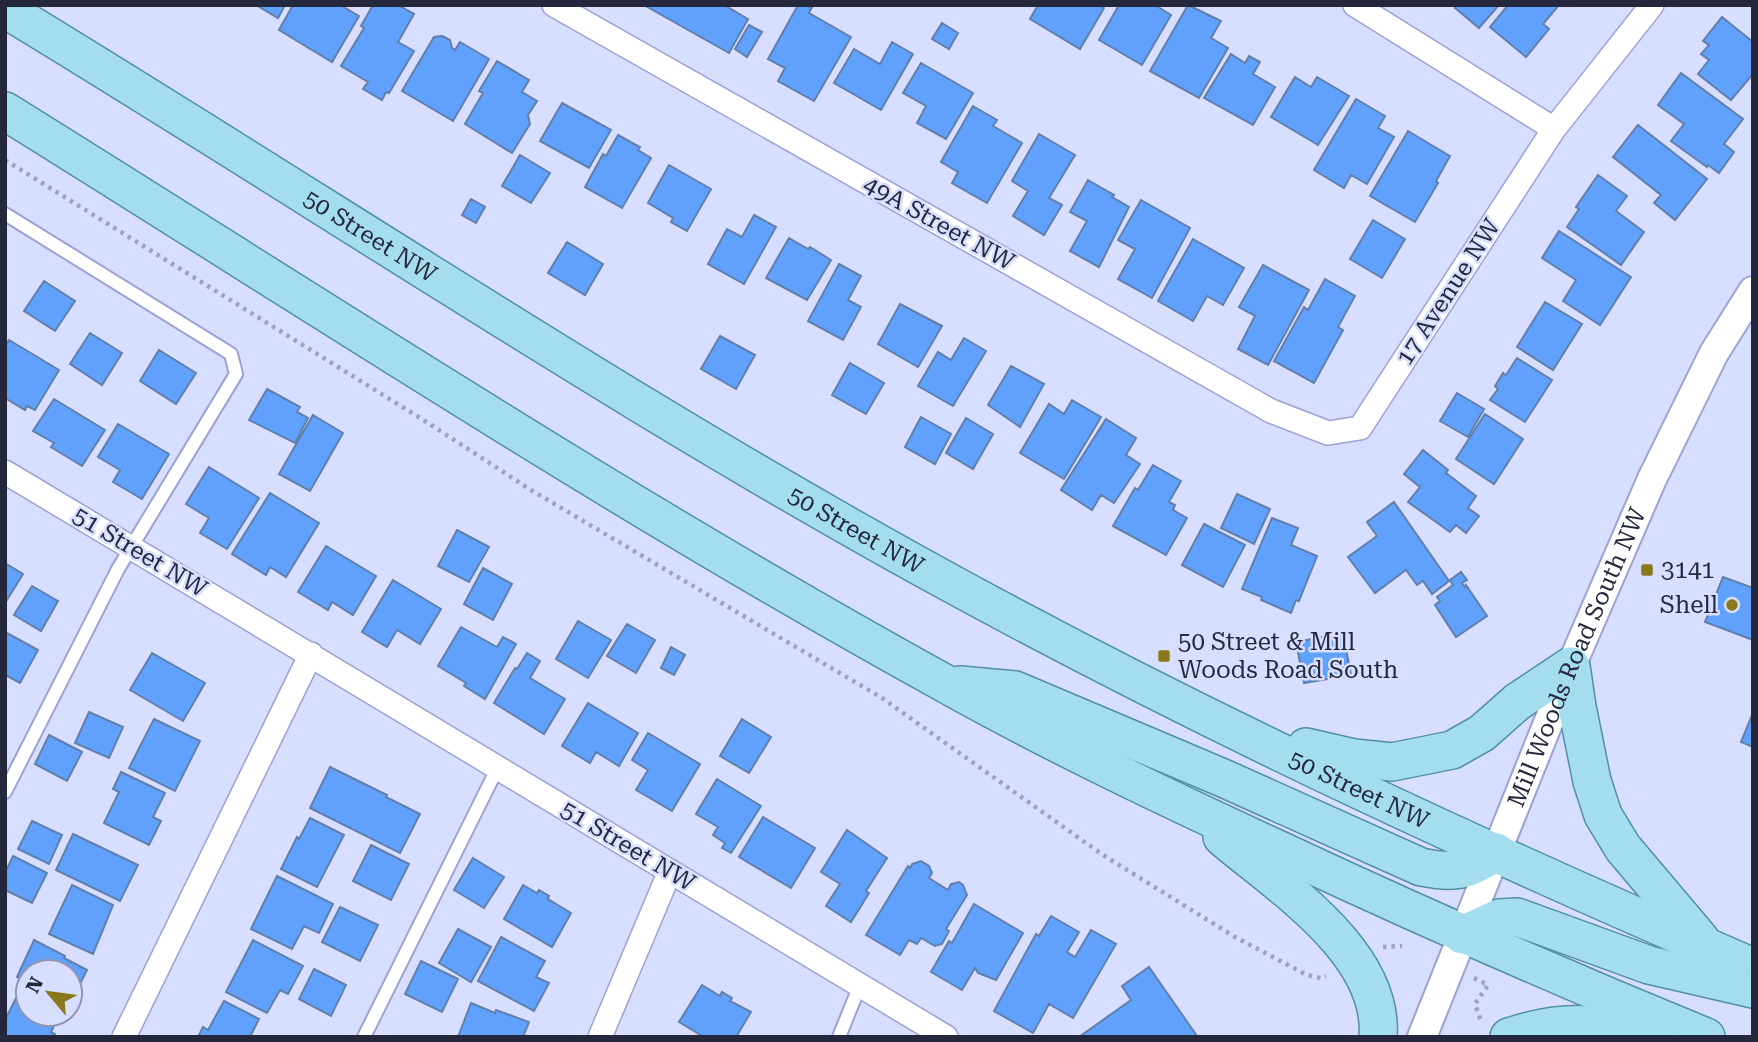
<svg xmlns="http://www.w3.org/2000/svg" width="1758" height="1042" font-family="'Roboto Serif',serif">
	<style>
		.building { fill: #61a1fe; stroke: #617fab; stroke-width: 2 }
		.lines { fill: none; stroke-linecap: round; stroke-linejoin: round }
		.service-casing { stroke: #9aa2d6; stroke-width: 16 }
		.minor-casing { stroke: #9aa2d6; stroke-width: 26 }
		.tertiary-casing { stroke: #9aa2d6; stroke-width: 32 }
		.primary-casing { stroke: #508fa7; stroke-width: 40 }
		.path { stroke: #9da2bf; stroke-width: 4.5; stroke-dasharray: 3.5 5; stroke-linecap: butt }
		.service { stroke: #fff; stroke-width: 12 }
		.minor { stroke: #fff; stroke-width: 23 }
		.tertiary { stroke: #fff; stroke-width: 28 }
		.primary { stroke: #a4dded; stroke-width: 37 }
		.poi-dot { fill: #89771b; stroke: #d8deff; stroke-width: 2.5 }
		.labels { text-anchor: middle; stroke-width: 5; stroke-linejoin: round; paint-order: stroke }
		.street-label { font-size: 24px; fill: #25283c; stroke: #d8deff }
		.poi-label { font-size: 24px; fill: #25283c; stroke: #d8deff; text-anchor: start }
	</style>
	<rect width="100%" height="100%" fill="#d8deff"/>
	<path class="building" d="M256,5h29l-7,13z
		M293,5h47l19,11 -27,46 -53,-32z
		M373,5h25l16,9 -16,28 16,9 -25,42 -3,-1 -4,8 -19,-11 5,-7 -27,-16 23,-38 -3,-2z
		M644,5h80l24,14 -19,34z
		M798,5l14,2 -3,6 42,24 -37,64 -36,-20 7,-13 -17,-9z
		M1038,5h61l5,3 -24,41 -50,-30z
		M1119,5h36l16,10 -29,50 -43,-25z
		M1188,5l33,16 -10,17 17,10 -29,50 -49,-27z
		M1458,5h41l-20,23 -24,-20z
		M1508,5h51l-16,19 6,5 -23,28 -36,-30z
		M1722,17l31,25v32l-22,26 -33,-26 11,-14 -8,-6 8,-9 -6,-4z
		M942,23l16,10 -9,16 -17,-10z
		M749,25l13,7 -15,25 -12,-8z
		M442,36l8,4 2,8 3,2 5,-8 29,17 -36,62 -51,-30 32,-54z
		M892,42l21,12 -32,56 -47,-27 20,-34 26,15z
		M1231,54l14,9 4,-7 11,6 -7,12 22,13 -22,38 -49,-27z
		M497,61l32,19 -7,12 15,9 -9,14 2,9 -18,29 -47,-29 18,-31 -4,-2z
		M921,63l52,30 -27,46 -29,-16 9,-17 -23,-13z
		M1681,73l62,46 -19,25 10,8 -15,21 -11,-8 -1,2 -36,-26 13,-17 -26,-19z
		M1295,77l16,10 6,-10 32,19 -31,49 -47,-28z
		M1356,99l29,17 -7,12 16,9 -27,47 -16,-9 -7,13 -30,-18z
		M562,103l49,27 -22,38 -49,-27z
		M973,106l24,14 -4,6 29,17 -35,60 -35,-20 6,-11 -17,-10z
		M1638,125l69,54 -32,41 -21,-17 7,-8 -48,-38z
		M1408,131l42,25 -14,25 2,2 -23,39 -45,-26z
		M1039,134l36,21 -26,43 13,7 -18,30 -31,-19 15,-25 -16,-10z
		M618,135l22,12 -2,3 13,8 -29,50 -37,-21 18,-33 3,2z
		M520,155l30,18 -19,30 -29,-17z
		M669,165l42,24 -24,42 -16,-9 2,-4 -25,-15z
		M1598,175l29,21 -11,15 28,21 -23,33 -54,-38 12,-18 -3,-2z
		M1088,180l26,15 -2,2 17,10 -30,60 -29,-16 17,-30 -17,-9z
		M471,199l14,8 -9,16 -14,-8z
		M1141,200l49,28 -38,70 -34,-19 17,-30 -17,-9z
		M754,215l22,12 -32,57 -36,-20 19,-35 15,8z
		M1373,220l32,19 -23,39 -32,-19z
		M1559,231l72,46 -31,48 -37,-24 13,-21 -34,-22z
		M789,238l19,11 2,-2 21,13 -24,40 -41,-22z
		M1193,239l51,29 -21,37 -16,-9 -14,25 -35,-20z
		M567,242l36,22 -18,31 -37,-22z
		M839,264l22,12 -13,24 13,7 -18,33 -35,-19z
		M1263,265l46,25 -41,75 -30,-16 17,-33 -16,-9z
		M1325,279l30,17 -17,31 5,3 -29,53 -40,-22 30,-54 4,3z
		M44,281l31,20 -20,30 -31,-20z
		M1545,302l37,22 -29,46 -36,-23z
		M900,304l42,22 -24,41 -40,-23z
		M90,333l32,20 -20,32 -32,-21z
		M720,336l35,19 -19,34 -35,-20z
		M964,338l22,13 -33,55 -35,-20 20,-34 13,8z
		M9,340l50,30 -24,40 -8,-4 -2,4 -20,-12v-52z
		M159,350l37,23 -20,31 -36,-23z
		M1517,358l35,22 -27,42 -35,-22 8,-11 -3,-3 8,-13 3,2z
		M850,363l34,20 -18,31 -34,-19z
		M1011,366l33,18 -24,43 -32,-22z
		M267,389l33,18 -3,5 11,6 -13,25 -46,-23z
		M1457,393l27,16 -16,28 -28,-16z
		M54,399l51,31 -23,36 -31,-19 3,-4 -21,-12z
		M1072,400l29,17 -37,62 -44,-26 29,-49 15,10z
		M1485,414l38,25 -29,45 -38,-25z
		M313,415l30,18 -33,58 -31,-17z
		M921,417l30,17 -16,30 -30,-17z
		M966,418l27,16 -20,35 -27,-16z
		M1106,419l30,19 -10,17 14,9 -26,39 -13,-8 -9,15 -31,-20z
		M118,424l51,30 -27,45 -29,-17 7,-12 -22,-13z
		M1423,450l25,20 -2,3 30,23 -8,12 11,8 -13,17 -10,-8 -6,7 -42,-30 12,-15 -16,-13z
		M1153,465l28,16 -12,21 6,3 -2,5 14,8 -21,37 -53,-29 22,-38 3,2z
		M209,467l50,31 -32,51 -27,-16 9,-15 -23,-14z
		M270,493l49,30 -33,54 -16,-10 -4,8 -34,-21z
		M1237,494l33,15 -16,35 -33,-16z
		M1394,502l55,79 -17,13 -9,-13 -6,4 -11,-15 -31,23 -27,-36 29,-21 -10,-14z
		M1272,518l26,10 -7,17 26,11 -18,45 -3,-1 -5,13 -30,-13 1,-3 -20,-8z
		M1204,524l41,21 -22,42 -41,-22z
		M457,530l32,17 -20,35 -31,-16z
		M326,546l50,30 -23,39 -21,-13 -4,8 -30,-18z
		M5,563l18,11 -18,29z
		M483,568l29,16 -19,36 -29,-16z
		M1461,572l6,8 -5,3 3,4 1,-2 21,31 -31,21 -21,-32 5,-4 -3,-4 16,-12 -3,-5z
		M1723,577l30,11v52l-48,-18z
		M393,580l48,29 -21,35 -23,-14 -10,17 -25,-15z
		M32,586l26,15 -17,30 -27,-16z
		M578,621l33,19 -23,38 -32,-19z
		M627,624l28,16 -19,33 -29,-17z
		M461,627l36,20 6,-10 13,7 -31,55 -21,-13 2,-3 -28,-17z
		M5,632l33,18 -18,33 -15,-8z
		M1343,633l8,42 -47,8 -8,-41z
		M671,647l14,8 -11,20 -13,-7z
		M152,653l53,30 -22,38 -53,-31z
		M527,653l13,8 -10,17 35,21 -21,35 -50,-31 21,-35 2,1z
		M588,703l50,30 -19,33 -23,-14 -6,11 -28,-17z
		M89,712l34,15 -14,31 -34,-15z
		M1753,713v34l-12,-5z
		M154,719l46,22 -25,50 -46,-23z
		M742,719l29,18 -22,36 -29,-17z
		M648,733l52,31 -28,47 -36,-21 12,-20 -16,-10z
		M49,735l33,17 -15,29 -32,-17z
		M330,767l57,28 -1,2 34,17 -20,39 -90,-45z
		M121,772l44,21 -12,24 8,4 -12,24 -45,-22 15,-31 -6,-3z
		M717,779l44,27 -30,47 -9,-5 3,-5 -12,-8 5,-8 -22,-13z
		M763,817l52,31 -24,40 -52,-31z
		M310,818l34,17 -27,52 -36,-18 16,-32 2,2z
		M32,821l30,14 -13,29 -31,-15z
		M847,830l40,28 -21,33 3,2 -18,29 -25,-16 14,-22 -19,-12z
		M73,834l65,31 -18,36 -64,-31z
		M371,845l38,19 -18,36 -38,-19z
		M13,856l34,17 -15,30 -27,-13v-17z
		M473,858l31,19 -20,31 -30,-18z
		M921,861l8,5 3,7 -3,5 19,12 3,-6 8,-2 4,3 4,10 -21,34 3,2 -7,13 -7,2 -14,-8 -4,6 -8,-4 -9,15 -34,-20 42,-69 2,2 2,-4z
		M277,876l56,28 -14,29 -15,-7 -12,23 -41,-20z
		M72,885l41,20 -20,49 -44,-20z
		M523,885l14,8 2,-3 10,6 -1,3 23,14 -19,34 -48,-28z
		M974,904l49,29 -27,47 -18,-7 -3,-5 -13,22 -31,-18 18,-31 3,2z
		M340,907l38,18 -18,36 -38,-19z
		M1051,916l28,16 -12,20 8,5 16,-27 25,14 -43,74 -24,-14 -16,29 -39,-22 42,-77 3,2z
		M458,929l33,18 -20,35 -32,-19z
		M501,937l44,24 -9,16 13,6 -15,28 -56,-30z
		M34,940l31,16 -1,2 23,12 -17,34v-32h-42v10l-11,-5z
		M253,940l50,26 -15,28 -8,-4 -13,23 -41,-21z
		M421,961l37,18 -16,33 -37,-18z
		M1149,967l48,69 -118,1 52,-37 -9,-14z
		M314,969l32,16 -15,31 -32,-17z
		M702,985l18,11 2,-4 10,6 -2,3 21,11 -15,25h-32l-25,-15z
		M20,990l8,4v20h32l-9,18 4,2 -1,3h-49v-17z
		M224,1001l35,18 -9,18h-52l5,-10 5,3z
		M471,1003l24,10 1,-3 33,12 -6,15h-65z"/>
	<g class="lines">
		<defs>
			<path id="service" d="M5,214l226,140 5,20 -118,195 -113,223
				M364,1037l134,-270
				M839,1037l21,-52"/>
			<path id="minor" d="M554,5l717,406 57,22 32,-5 194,-299 98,-124
				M1355,5l199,124
				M5,472l941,565
				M124,1037l187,-383
				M600,1037l70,-166"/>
			<g id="tertiary">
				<path id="s1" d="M1422,1037l149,-371 81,-187 62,-126 39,-62"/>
			</g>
			<g id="primary">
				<path id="s2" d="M5,9c320,194 631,404 960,582 256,139 521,261 788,376"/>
				<path d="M5,111c312,194 619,396 941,573 111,62 225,116 340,169 139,65 278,126 420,184"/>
				<path d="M960,685l55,5 208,88 198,89c34,7 47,4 75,-15"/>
				<path d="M1306,747l48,11 38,4 60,-12 30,-17 35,-31 54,-36 6,41 15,74 11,34 20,33 77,91"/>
				<path d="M1222,837c56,48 163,115 156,200"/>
				<path d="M1462,935l37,-17 18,-1 132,48 104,24"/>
				<path d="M1509,1037c52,-18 94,-15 147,0"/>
			</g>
		</defs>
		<use href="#service" class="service-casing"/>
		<use href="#minor" class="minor-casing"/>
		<use href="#tertiary" class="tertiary-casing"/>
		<use href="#primary" class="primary-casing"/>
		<path class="path" d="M5,160l420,261 106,69 351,208 221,157 132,82 72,38 14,3 5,-2
			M1383,947l19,-1
			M1474,978l14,7 -13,19 6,17"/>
		<use href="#service" class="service"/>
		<use href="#minor" class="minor"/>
		<use href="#tertiary" class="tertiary"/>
		<use href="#primary" class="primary"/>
	</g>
	<g class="poi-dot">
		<rect x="1640" y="563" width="14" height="14" rx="3.5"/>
		<circle cx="1732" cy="605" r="7"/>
		<rect x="1157" y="649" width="14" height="14" rx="3.5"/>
	</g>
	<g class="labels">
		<g class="street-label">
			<text transform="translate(939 223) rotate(29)" y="8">49A Street NW</text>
			<text dy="8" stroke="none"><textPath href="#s2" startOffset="430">50 Street NW</textPath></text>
			<text transform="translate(1448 292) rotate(-57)" y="8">17 Avenue NW</text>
			<text dy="8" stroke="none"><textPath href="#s2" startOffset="998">50 Street NW</textPath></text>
			<text transform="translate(140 552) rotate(31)" y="8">51 Street NW</text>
			<text dy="8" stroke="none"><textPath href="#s1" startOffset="410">Mill Woods Road South NW</textPath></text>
			<text dy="8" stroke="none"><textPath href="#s2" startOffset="1564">50 Street NW</textPath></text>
			<text transform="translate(628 846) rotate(31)" y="8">51 Street NW</text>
		</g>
		<g class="poi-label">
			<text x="1661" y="578">3141</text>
			<text x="1718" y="613" text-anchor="end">Shell</text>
			<text x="1178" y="650">50 Street &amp; Mill<tspan x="1178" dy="28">Woods Road South</tspan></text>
		</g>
	</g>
	<rect width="1758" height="1042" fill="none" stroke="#25283c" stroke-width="14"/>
	<g transform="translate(49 993) rotate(299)"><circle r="33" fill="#d8deff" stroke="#9095b1" stroke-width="2"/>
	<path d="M0-5L12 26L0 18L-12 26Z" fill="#89771b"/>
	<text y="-10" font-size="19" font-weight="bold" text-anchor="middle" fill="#25283c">N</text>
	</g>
</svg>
